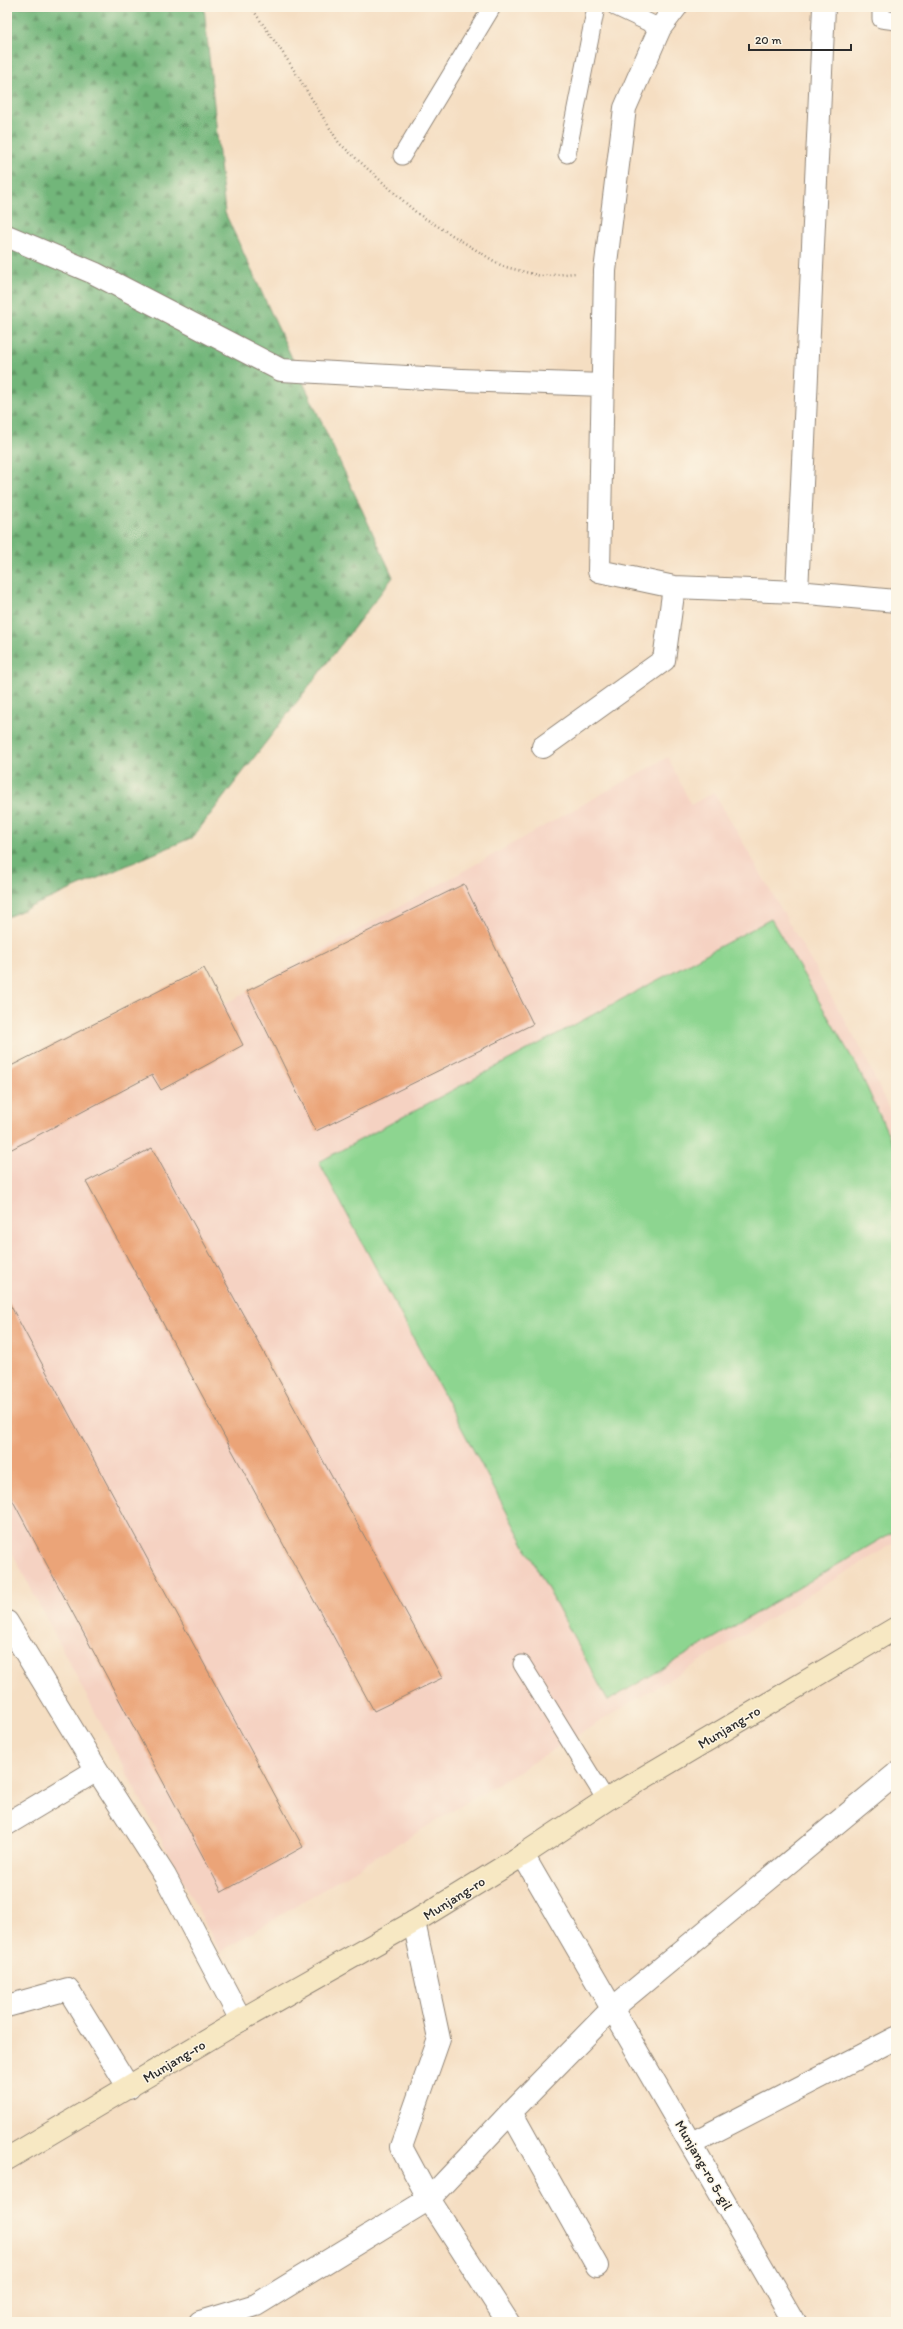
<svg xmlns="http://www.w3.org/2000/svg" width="903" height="2329" font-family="Itim,sans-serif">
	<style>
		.built { fill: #f5d2c2 }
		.green { fill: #8dd590; stroke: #5c805e }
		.forest { fill: url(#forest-firs); stroke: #4e7052 }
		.building { fill: #eba478 }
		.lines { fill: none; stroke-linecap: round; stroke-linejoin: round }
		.lane-casing { stroke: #908476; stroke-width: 19 }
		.street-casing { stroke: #908476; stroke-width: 24 }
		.secondary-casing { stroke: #908476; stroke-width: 24 }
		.path { stroke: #908476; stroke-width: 2.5; stroke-dasharray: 1 3; stroke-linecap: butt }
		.lane { stroke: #fff; stroke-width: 17 }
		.street { stroke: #fff; stroke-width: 22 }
		.secondary { stroke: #f7e8c3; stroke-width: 22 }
		.labels { text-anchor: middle; stroke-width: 3; stroke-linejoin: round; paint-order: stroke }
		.street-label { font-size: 14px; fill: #2b2b2b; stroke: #fcf5e5 }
	</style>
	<defs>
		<pattern id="forest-firs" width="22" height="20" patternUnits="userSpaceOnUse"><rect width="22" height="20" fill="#72b67a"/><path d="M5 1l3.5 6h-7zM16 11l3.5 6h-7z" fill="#5e9464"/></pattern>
	</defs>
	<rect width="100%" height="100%" fill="#fcf5e5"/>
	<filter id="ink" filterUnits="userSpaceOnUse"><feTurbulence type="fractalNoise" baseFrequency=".025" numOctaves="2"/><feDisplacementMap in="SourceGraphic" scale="8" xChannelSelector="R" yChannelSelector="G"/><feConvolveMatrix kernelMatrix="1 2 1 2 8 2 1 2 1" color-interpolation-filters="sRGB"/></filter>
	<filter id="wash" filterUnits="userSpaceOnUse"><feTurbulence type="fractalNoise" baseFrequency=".012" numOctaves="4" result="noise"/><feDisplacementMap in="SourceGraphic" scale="16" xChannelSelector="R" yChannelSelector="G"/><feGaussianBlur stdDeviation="0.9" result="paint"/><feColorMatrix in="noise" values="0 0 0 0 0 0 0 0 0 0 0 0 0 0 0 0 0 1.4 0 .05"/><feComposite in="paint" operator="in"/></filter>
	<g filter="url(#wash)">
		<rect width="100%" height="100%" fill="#f5dec2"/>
		<path class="built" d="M668,757l23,48 23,-13 149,260 33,73v417l-676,410 -213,-409v-433l146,-66z"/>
		<path class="green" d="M771,919l87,149 38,83v379l-288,171 -289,-539z"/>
		<path class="forest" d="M7,7h197l21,206 168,364 -200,260 -186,80z"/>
		<g id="blocks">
			<path class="building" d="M464,884l69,140 -217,107 -69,-140z
				M204,968l39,77 -82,45 -9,-15 -144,76 -1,-83z
				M152,1148l290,530 -68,33 -288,-529z
				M7,1299l296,548 -81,45 -215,-402z"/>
		</g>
	</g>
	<g filter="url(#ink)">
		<use href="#blocks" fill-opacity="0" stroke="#908476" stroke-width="1"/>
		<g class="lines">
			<defs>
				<path id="lane" d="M616,7l44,21
					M881,7v12l15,2
					M567,154l29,-147
					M402,156l90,-149
					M522,1664l84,136"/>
				<path id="street" d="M676,7l-16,21 -35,80 -20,163 -6,300 75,16 123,5 99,9
					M7,236l87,37 187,97 180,10 142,5
					M797,592l27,-585
					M543,747l121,-87 10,-73
					M7,1622l90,148 68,106 76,144
					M7,1824l90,-54
					M523,1855l271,467
					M414,1922l25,117 -38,108 28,52 79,123
					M7,2006l61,-17 61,99
					M511,2112l86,154
					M692,2143l204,-105
					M200,2322l56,-17 173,-106 82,-87 102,-104 283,-234"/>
				<path id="secondary" d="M7,2159l234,-139 173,-98 109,-67 83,-55 290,-172"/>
			</defs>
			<use href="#lane" class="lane-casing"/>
			<use href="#street" class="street-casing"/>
			<use href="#secondary" class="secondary-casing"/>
			<path class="path" d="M251,7l38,55 50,81 79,71 84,52 39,10 35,-3"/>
			<use href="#lane" class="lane"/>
			<use href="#street" class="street"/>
			<use href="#secondary" class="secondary"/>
		</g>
	</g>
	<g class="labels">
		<g class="street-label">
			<text transform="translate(729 1727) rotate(-31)" y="5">Munjang-ro</text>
			<text transform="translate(454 1898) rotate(-32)" y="5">Munjang-ro</text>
			<text transform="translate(174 2061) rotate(-31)" y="5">Munjang-ro</text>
			<text transform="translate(704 2165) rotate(60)" y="5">Munjang-ro 5-gil</text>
		</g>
	</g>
	<rect width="903" height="2329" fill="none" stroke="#fcf5e5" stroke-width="24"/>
	<path d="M749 44v6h102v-6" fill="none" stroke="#2b2b2b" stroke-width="2"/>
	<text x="755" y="44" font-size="12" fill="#2b2b2b" stroke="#fcf5e5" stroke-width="3" paint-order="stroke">20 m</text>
</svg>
